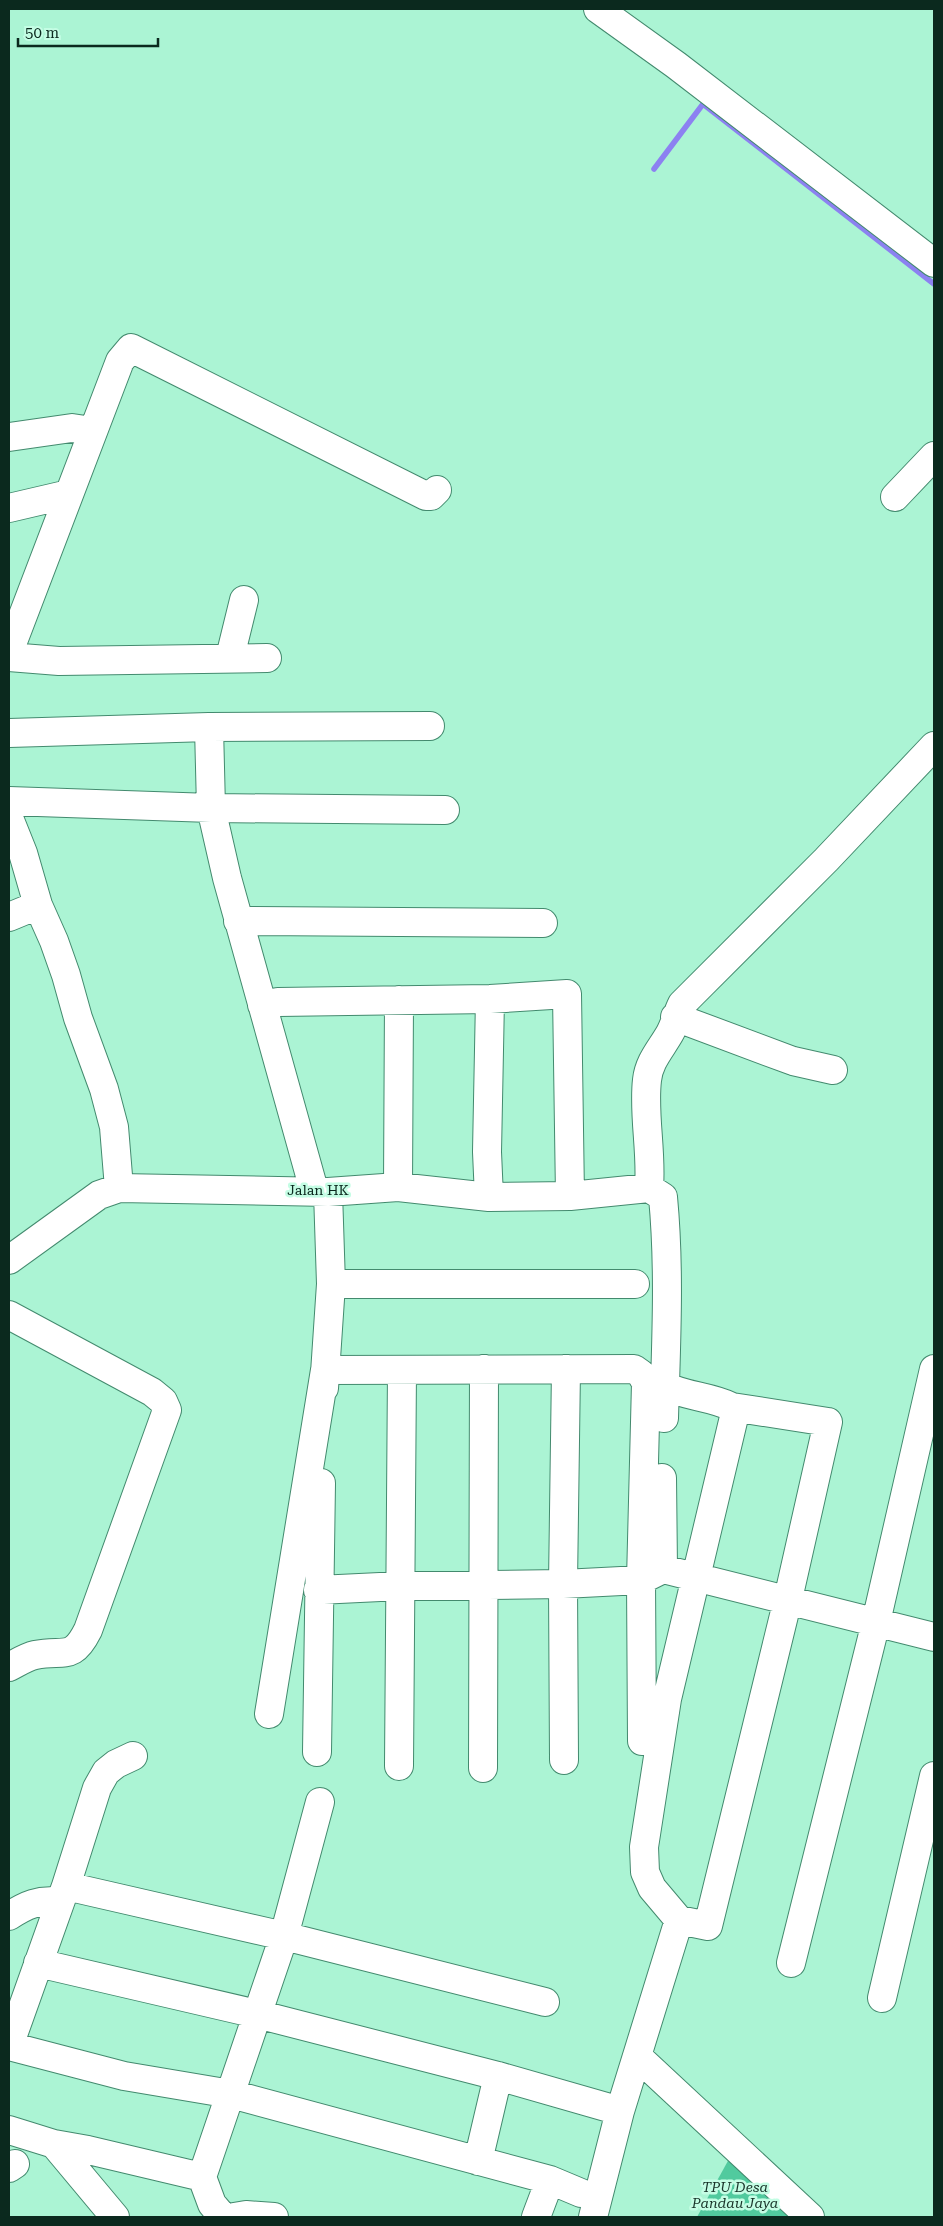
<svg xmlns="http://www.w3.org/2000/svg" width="943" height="2226" font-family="'Roboto Serif',serif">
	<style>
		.green { fill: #51ca9e }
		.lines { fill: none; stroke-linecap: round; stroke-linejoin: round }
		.stream { stroke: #8c81f1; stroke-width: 5.5 }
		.minor-casing { stroke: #438a6e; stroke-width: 30 }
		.minor { stroke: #fff; stroke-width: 28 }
		.labels { text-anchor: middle; stroke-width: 5; stroke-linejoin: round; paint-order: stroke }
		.street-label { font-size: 14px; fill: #0b291e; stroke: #c4fde4 }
		.park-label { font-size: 14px; font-style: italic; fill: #183228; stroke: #c4fde4 }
	</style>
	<rect width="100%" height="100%" fill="#abf4d4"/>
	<path class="green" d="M729,2159l63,58h-95z"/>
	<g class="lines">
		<path class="stream" d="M654,169l49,-65 231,180"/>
		<defs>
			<path id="minor" d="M598,9l78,56 258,198
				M9,437l63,-9 20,3
				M895,497l39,-41
				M9,508l60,-14
				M9,652l111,-291 11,-13 295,148h5l6,-6
				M9,657l50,4 208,-3
				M230,657l14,-57
				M9,733l200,-6
				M9,801l202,7 234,2
				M9,818l14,35 15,52 16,36 12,34 12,43 26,71 10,38 5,61
				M9,917l29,-12
				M238,921l305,2
				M262,1005l16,-3 212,-3 77,-5 3,202
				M675,1017l118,44 40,9
				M398,1187l1,-187
				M314,1190l-87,-312 -16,-70 -2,-81 221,-1
				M489,1197l-2,-45 3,-153
				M9,1260l90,-65 20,-7 209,4 70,-5 91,10 81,-1 79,-8
				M331,1284h304
				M9,1315l143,77 11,9 4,9 -79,220c-16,32 -24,19 -53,25 -9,2 -18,8 -26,12
				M324,1388l7,-104 -3,-92
				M664,1418c2,-74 6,-147 -1,-221l-14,-9c3,-36 -6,-74 -2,-108 2,-19 14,-31 23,-47 5,-9 7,-19 12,-29l144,-144 108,-114
				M662,1478l1,91
				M318,1590l83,-4 162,-2 78,-4 22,-11 271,68
				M269,1714l56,-344 309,-1 7,5 5,9 -5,197 1,161
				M317,1752l4,-269
				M564,1760l-1,-176 3,-215
				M399,1766l3,-396
				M483,1768l1,-399
				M66,1886l218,50 261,66
				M9,1916c17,-11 30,-17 51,-14
				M679,1920l29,6 80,-327 40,-177 -96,-15
				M38,1963l219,51 241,62 122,35
				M791,1963l85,-341 58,-253
				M882,1998l52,-222
				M9,2046l115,30 107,18 319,86 31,13
				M9,2046l57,-160 31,-98 9,-16 10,-8 17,-8
				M637,2056l173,161
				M9,2130l45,14 61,73
				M54,2144l34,6 114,27
				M478,2161l20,-85
				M9,2168l6,-4
				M223,2217l-11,-13 -10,-27 82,-241 36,-134
				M234,2217l12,-2 28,2
				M536,2217l14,-37
				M593,2217l27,-106 59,-191 -27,-32 -7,-16 -1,-25 23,-148 67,-282 -2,-10c-22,-11 -45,-10 -67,-21"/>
		</defs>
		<use href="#minor" class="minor-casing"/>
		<use href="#minor" class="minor"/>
	</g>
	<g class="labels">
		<g class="street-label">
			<text x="318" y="1195">Jalan HK</text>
		</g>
		<g class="park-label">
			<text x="735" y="2192">TPU Desa<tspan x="735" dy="16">Pandau Jaya</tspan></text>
		</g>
	</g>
	<rect width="943" height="2226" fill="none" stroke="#0b291e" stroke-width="20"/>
	<path d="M18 38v8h140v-8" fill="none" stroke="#0b291e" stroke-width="2.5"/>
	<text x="25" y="38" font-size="15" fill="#0b291e" stroke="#c4fde4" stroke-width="4" paint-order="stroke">50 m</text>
</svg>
